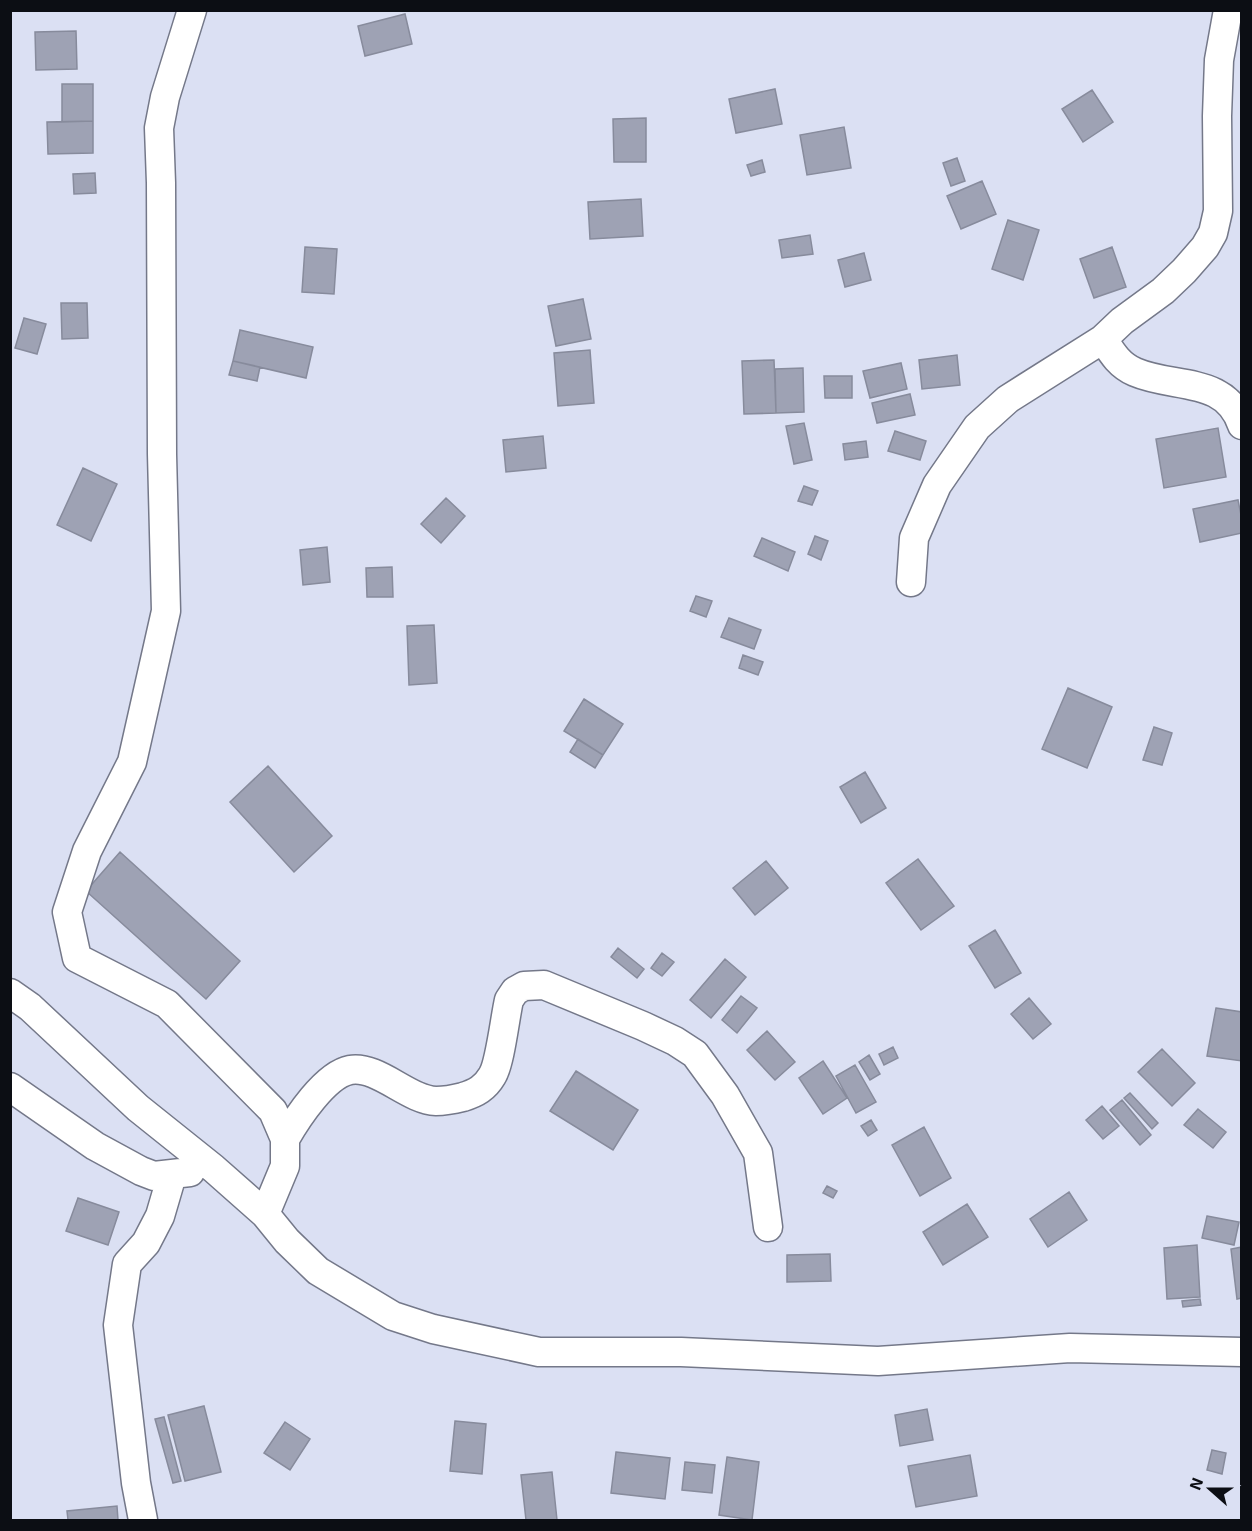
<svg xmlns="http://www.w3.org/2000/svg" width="1252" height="1531" font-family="'Exo 2',sans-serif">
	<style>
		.building { fill: #9ea2b4; stroke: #878b9c; stroke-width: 1.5 }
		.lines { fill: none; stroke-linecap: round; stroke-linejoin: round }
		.street-casing { stroke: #747889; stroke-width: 31 }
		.street { stroke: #fff; stroke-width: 28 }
	</style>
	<rect width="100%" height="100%" fill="#dbe0f3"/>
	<path class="building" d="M405,14l7,30 -47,12 -7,-30z
		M76,31l1,38 -41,1 -1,-38z
		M62,84h31v37l-31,1z
		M775,89l7,35 -46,9 -7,-34z
		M1092,90l21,32 -30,20 -21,-33z
		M646,118v44h-32l-1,-43z
		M93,121v32l-45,1 -1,-32z
		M844,127l7,41 -44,7 -7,-40z
		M957,158l8,23 -14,5 -8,-23z
		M762,160l3,12 -14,4 -4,-11z
		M95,173l1,20 -22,1 -1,-20z
		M982,181l14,33 -35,15 -14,-33z
		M641,199l2,37 -53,3 -2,-37z
		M1008,220l31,10 -16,50 -31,-11z
		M810,235l3,19 -31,4 -3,-18z
		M305,247l32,2 -3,45 -32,-2z
		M1112,247l14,40 -32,11 -14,-39z
		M864,253l7,27 -26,7 -7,-27z
		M583,299l8,40 -35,7 -8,-40z
		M61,303h26l1,35 -26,1z
		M24,318l22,6 -9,30 -22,-6z
		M240,330l73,17 -7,31 -73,-17z
		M590,350l4,53 -36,3 -4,-53z
		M957,355l3,30 -38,4 -3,-29z
		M774,360l2,53 -32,1 -2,-53z
		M233,361l27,6 -3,14 -28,-6z
		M901,363l6,26 -37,9 -7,-27z
		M803,368l1,44 -28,1 -1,-44z
		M824,376h28v22h-27z
		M910,394l5,21 -38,8 -5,-20z
		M804,423l8,37 -18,4 -8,-38z
		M1218,428l8,49 -62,11 -8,-49z
		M895,431l31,10 -6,19 -32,-9z
		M543,436l3,32 -40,4 -3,-32z
		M866,441l2,16 -23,3 -2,-16z
		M83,468l34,16 -26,57 -34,-16z
		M804,486l14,5 -6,14 -14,-4z
		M446,498l19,18 -24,27 -20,-19z
		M1238,500l4,20v13l-42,9 -7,-33z
		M815,536l13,5 -7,19 -13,-6z
		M762,538l33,14 -7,19 -34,-15z
		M327,547l3,35 -27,3 -3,-35z
		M392,567l1,30h-26l-1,-29z
		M696,596l16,5 -6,16 -16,-6z
		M729,618l32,12 -7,19 -33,-12z
		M434,625l3,58 -28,2 -2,-59z
		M743,655l20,7 -5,13 -19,-7z
		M1068,688l44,19 -25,61 -45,-19z
		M584,699l39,25 -20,31 -39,-24z
		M1154,727l18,6 -10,32 -19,-5z
		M578,739l25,16 -8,13 -25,-16z
		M268,766l64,70 -38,36 -64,-70z
		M865,772l21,36 -25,15 -21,-36z
		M120,852l120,109 -34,38 -120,-108z
		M918,859l36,47 -33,24 -35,-47z
		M766,861l22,27 -33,27 -22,-27z
		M995,930l26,43 -26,15 -26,-42z
		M618,948l26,21 -7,9 -26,-21z
		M662,953l12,9 -12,14 -11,-8z
		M725,959l21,18 -35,41 -21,-18z
		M741,996l16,12 -20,25 -15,-13z
		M1029,998l22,26 -18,15 -22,-25z
		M1216,1008l26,4v49l-35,-5z
		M767,1031l28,31 -20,18 -28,-30z
		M893,1047l5,11 -14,7 -5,-11z
		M1162,1049l33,34 -23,23 -34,-34z
		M869,1055l11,19 -10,6 -11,-18z
		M823,1061l24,37 -24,16 -24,-36z
		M855,1065l21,37 -20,11 -20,-37z
		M576,1071l62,39 -25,40 -63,-39z
		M1130,1093l28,30 -6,6 -28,-31z
		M1122,1100l29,35 -11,10 -30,-35z
		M1102,1106l17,20 -16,13 -17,-19z
		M1198,1109l28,23 -13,16 -29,-23z
		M871,1120l6,10 -9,6 -7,-10z
		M924,1127l27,51 -31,18 -28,-51z
		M827,1186l10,5 -4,7 -10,-5z
		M1069,1192l18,28 -39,27 -18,-28z
		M78,1198l41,14 -11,33 -42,-14z
		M967,1204l21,33 -45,28 -20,-33z
		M1207,1216l32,6 -5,23 -32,-7z
		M1197,1245l3,52 -33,2 -3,-51z
		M1242,1247v51l-5,1 -6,-50z
		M830,1254l1,27 -44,1v-27z
		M1200,1299l1,6 -18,2 -1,-6z
		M204,1406l17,66 -36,9 -17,-66z
		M927,1409l6,31 -33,6 -5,-31z
		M164,1417l17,64 -8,2 -18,-64z
		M455,1421l31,3 -4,50 -32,-3z
		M285,1422l25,17 -20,31 -26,-17z
		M1212,1450l14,3 -4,21 -15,-4z
		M616,1452l54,6 -5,41 -54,-6z
		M970,1455l7,41 -61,11 -8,-41z
		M727,1457l32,5 -7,58 -33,-5z
		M685,1462l30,3 -3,28 -30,-3z
		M552,1472l5,48h-31l-5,-45z
		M117,1506l1,14h-50l-1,-9z"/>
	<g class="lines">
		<defs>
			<path id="street" d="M192,10l-27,87 -6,31 2,55 1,271 4,157 -34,151 -45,89 -20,61 10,46 90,46 106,107 12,28v27l-20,48 22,27 31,30 75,45 40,13 106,23h142l197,9 192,-13 172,4
				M1103,339c9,14 16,26 32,33 39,17 91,4 107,53
				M911,582l3,-44 23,-53 40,-58 31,-28 95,-60 19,-18 41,-30 21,-20 21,-24 8,-14 5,-22 -1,-95 2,-56 9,-50
				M10,993l20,14 108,101 75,60 52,46
				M10,1087l85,59 46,25 13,5 36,-4
				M285,1139c12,-21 40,-64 65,-69 28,-5 58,30 86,31 8,0 19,-2 27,-4 13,-4 22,-9 29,-21 8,-12 13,-59 17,-76l6,-9 9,-5 20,-1 99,41 32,15 20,13 30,41 33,58 10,74
				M143,1520l-7,-37 -18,-158 9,-61 19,-21 14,-27 12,-41"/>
		</defs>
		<use href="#street" class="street-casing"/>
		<use href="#street" class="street"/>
	</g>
	<rect width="1252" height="1531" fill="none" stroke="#0c0e14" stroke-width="24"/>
	<g transform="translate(1210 1489) rotate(291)" stroke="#dbe0f3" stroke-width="4.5" paint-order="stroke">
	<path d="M0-4.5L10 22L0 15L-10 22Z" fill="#0c0e14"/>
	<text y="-9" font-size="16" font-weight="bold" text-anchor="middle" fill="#0c0e14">N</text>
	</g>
</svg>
